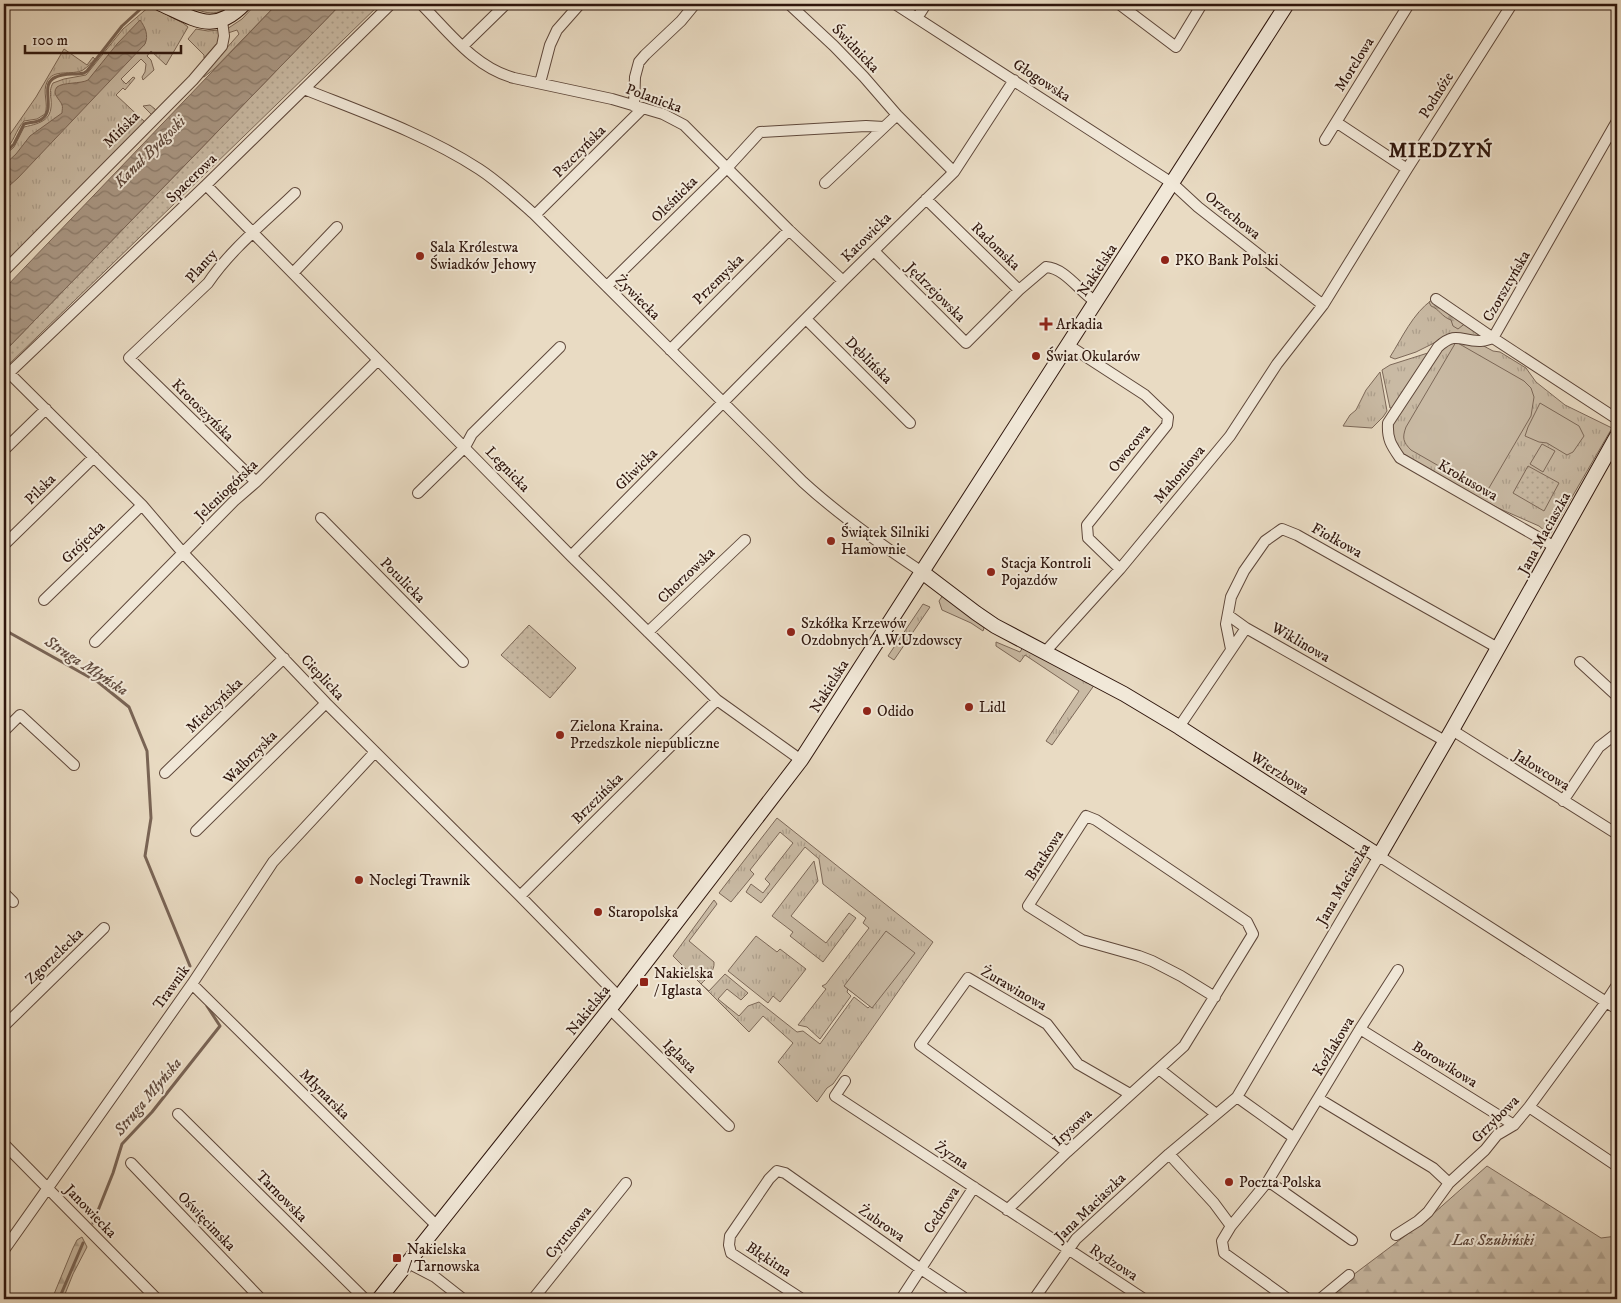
<svg xmlns="http://www.w3.org/2000/svg" width="1621" height="1303" font-family="'IM FELL DW Pica',serif">
	<style>
		.grass { fill: url(#grass-tufts); stroke: #7c6858 }
		.forest { fill: url(#forest-firs); stroke: #7c6858 }
		.park { fill: url(#park-dots); stroke: #7c6858 }
		.garden { fill: #c9baa4; stroke: #7c6858 }
		.water { fill: url(#water-waves); stroke: #796455 }
		.lines { fill: none; stroke-linecap: round; stroke-linejoin: round }
		.stream { stroke: #796455; stroke-width: 3 }
		.street-casing { stroke: #5e473a; stroke-width: 12 }
		.secondary-casing { stroke: #2f160d; stroke-width: 16 }
		.street { stroke: #f1e8d8; stroke-width: 10 }
		.secondary { stroke: #f1e8d8; stroke-width: 14 }
		.poi-dot { fill: #8f2418; stroke: #f1e8d8; stroke-width: 2 }
		.labels { text-anchor: middle; stroke-width: 4; stroke-linejoin: round; paint-order: stroke }
		.street-label { font-size: 15px; fill: #2f160d; stroke: #f1e8d8 }
		.poi-label { font-size: 15px; fill: #2f160d; stroke: #f1e8d8; text-anchor: start }
		.park-label { font-size: 15px; font-style: italic; fill: #5d473a; stroke: #f1e8d8 }
		.water-label { font-size: 16px; font-style: italic; fill: #604a3d; stroke: #f1e8d8 }
		.district-label { font-size: 20px; font-weight: bold; letter-spacing: 1px; fill: #2f160d; stroke: #f1e8d8 }
	</style>
	<defs>
		<pattern id="grass-tufts" width="24" height="20" patternUnits="userSpaceOnUse" patternTransform="scale(1.25)"><rect width="24" height="20" fill="#c9baa4"/><path d="M3 7l-1-3M5 7V3M7 7l1-3M15 17l-1-3M17 17v-4M19 17l1-3" fill="none" stroke="#ad9f8c"/></pattern>
		<pattern id="forest-firs" width="22" height="20" patternUnits="userSpaceOnUse" patternTransform="scale(1.25)"><rect width="22" height="20" fill="#c9baa4"/><path d="M5 1l3.5 6h-7zM16 11l3.5 6h-7z" fill="#ad9f8c"/></pattern>
		<pattern id="park-dots" width="8" height="8" patternUnits="userSpaceOnUse" patternTransform="scale(1.25)"><rect width="8" height="8" fill="#c9baa4"/><path d="M2 2h.1M6 6h.1" fill="none" stroke="#ad9f8c" stroke-width="1.8" stroke-linecap="round"/></pattern>
		<pattern id="water-waves" width="16" height="10" patternUnits="userSpaceOnUse" patternTransform="scale(1.25)"><rect width="16" height="10" fill="#aa9885"/><path d="M0 5q4-4 8 0t8 0" fill="none" stroke="#8b7b6b"/></pattern>
	</defs>
	<rect width="100%" height="100%" fill="#e9dbc3"/>
	<filter id="stains"><feTurbulence type="fractalNoise" baseFrequency=".004" numOctaves="4"/><feColorMatrix values="0 0 0 0 .2 0 0 0 0 .09 0 0 0 0 .02 0 0 0 .5 -.17"/></filter>
	<radialGradient id="worn" r=".72"><stop offset=".6" stop-color="#630" stop-opacity="0"/><stop offset="1" stop-color="#630" stop-opacity=".3"/></radialGradient>
	<path class="grass" d="M183,4h49c-17,16 -31,7 -49,0z
		M256,4h21l-63,65 -10,8 -2,-1 37,-42 -2,-4 -9,3 -1,-4 15,-10z
		M150,6l33,17 5,4 -22,38 -15,-14 -4,5 4,4 3,10 -11,10 -1,-3 3,-5 1,-8 -5,-5 -20,20 5,5 7,-7 2,1 -10,12 -2,-2 -7,7 29,27 7,-7 -9,-9 7,-1 5,4 1,3 -129,132 -17,13 -6,7v-108l10,-9 10,-20c18,-4 29,-7 27,-28 -1,-6 -1,-11 2,-16l11,-4 22,-4 37,-46z
		M196,29l12,2 11,-1 1,10 -16,18v-3l-16,-16z
		M64,49l23,16 6,-8 2,2c-4,3 -7,8 -12,11 -11,6 -30,-2 -36,12 -5,10 2,22 -2,32l-8,5 -13,2c-9,10 -10,22 -20,30v-8l32,-46z
		M1432,300l51,36 -5,1 -26,-3 -36,18 -21,7 -5,-2c12,-19 23,-44 42,-57z
		M1454,340l26,4 13,7 7,1 26,16 10,14 29,23 47,23 -62,107 -11,-9 -41,-18 -73,-40 -21,-14 -11,-12 -1,-19 47,-72z
		M1431,352l-37,56h-4l-8,-38 8,-5z
		M1380,372l7,39 -4,6 -11,11 -29,-2 7,-11 6,-5 10,-20z
		M943,595l39,28 2,5 -1,3 -12,-8 -29,-13 -3,-9z
		M923,604l7,3 -36,53 -6,-4z
		M996,642l24,10 3,-5 72,37 -43,61 -6,-4 33,-50 -54,-36 -5,7 -24,-16z
		M777,818l156,124 -100,142 -6,4 -10,14 -39,-40 15,-19 -30,-27 -14,16 -76,-76 41,-56 3,4 -28,37 25,21c1,9 -7,16 -13,22l8,7 16,-17 23,19 -7,7 -14,-11 -9,10 21,17 9,-10 11,-4 38,30 6,-1 17,13 34,-47 14,11 2,-2 3,2 -29,-22 4,3 -1,3 4,4 -31,43 -13,-12 -9,-2 28,-36 -4,-3 4,-2 43,-56 -6,-5 3,-5 -43,-34 -4,-25 -14,-12 -44,56 -15,-11 5,-8 12,9 7,-9 -5,-5 28,-36 -13,-11 -30,38 4,4 -23,28 -12,-9z
		M814,861l4,20 -27,35 35,27 23,-30 7,5 -33,44 -33,-26 3,-4 -21,-16z
		M756,936l21,16 3,-3 26,20 -26,33 -7,-6 -5,7 -40,-32z"/>
	<path class="forest" d="M1432,300l35,22 -9,7 -5,-3 -2,-6c-9,-3 -12,-11 -20,-14l-2,-4z
		M1487,1166l114,72 16,-2v63h-296l104,-78z
		M82,1237l5,10 -14,27 -10,25h-11l21,-51 4,-8z"/>
	<path class="park" d="M341,4h39l-376,365v-17z
		M1528,466l31,17 -15,28 -31,-18z
		M529,625l47,43 -26,30 -49,-43z"/>
	<path class="garden" d="M1456,342l68,39 7,7 3,9 -3,19 -45,77 -75,-43c-8,-8 -9,-12 -5,-23z
		M1540,403l39,23 5,10 -11,16 -6,3 -20,-12 -8,-1 -14,-6 3,-9z
		M1542,444l13,7 -12,21 -13,-8z
		M886,931l29,22 -43,55 -28,-22z"/>
	<path class="water" d="M277,4h64l-337,348v-63z
		M140,20c5,7 9,15 5,24l-127,134 -9,8 -5,3v-24l12,-11 14,-18 32,-23c0,-3 1,-6 0,-8 -2,-6 -11,-11 -5,-18 6,-5 24,-3 31,-7l29,-36z"/>
	<g class="lines">
		<path class="stream" d="M4,154l10,-10 10,-20c5,-2 13,-1 18,-5 15,-11 -4,-35 14,-42 8,-4 19,-2 28,-4l3,-2 35,-45 24,-22
			M4,627l6,6 88,49 31,25 18,44 4,67 -6,38 45,110
			M93,1223l20,-50 9,-29 30,-32 68,-86 -13,-20
			M59,1299l24,-56"/>
		<defs>
			<path id="street" d="M391,4l-185,181 -197,188 133,132 41,48 143,150 194,193 99,101
				M421,4c28,28 53,63 93,74l98,21 51,15 21,11 105,105 54,51
				M789,4l45,42 30,31 33,38 57,57
				M895,4l277,179 26,24 125,98
				M1119,4l57,43 26,-43
				M917,18l9,-14
				M463,46l43,-42
				M540,83l10,-38 7,-15 23,-26
				M304,89c60,24 121,45 175,80 20,13 38,30 56,46l268,267c37,34 77,62 119,90
				M634,106l1,-29 4,-15 6,-7 36,-34 14,-17
				M1617,121l-124,217 124,81
				M1336,122l71,47
				M1325,140l84,-136
				M825,183l72,-68
				M206,185l365,371 146,144 84,60
				M926,199l93,91
				M535,215l108,-107
				M874,251l92,92 53,-53 27,-23c19,1 34,25 50,35
				M4,271l189,-191 29,-34 2,-10 -2,-15
				M293,273l44,-46
				M607,286l120,-118 33,-36 106,-6 18,1
				M1436,299l57,39c-4,1 -8,3 -12,3 -20,1 -24,-11 -43,6l-50,76c-1,16 3,22 12,35l155,89
				M806,319l104,104
				M1068,345l77,50 23,22 -1,8 -80,100 1,13 32,31
				M670,350l119,-120
				M4,450l42,-41
				M256,482l-127,-124 79,-75c23,-34 57,-61 87,-90
				M418,493l47,-46 7,-13 88,-87
				M321,518l142,144
				M6,543l88,-86
				M571,556l272,-275 111,-109 60,-92
				M44,600l98,-95
				M1228,615l18,13
				M648,632l97,-92
				M95,642l139,-141 22,-19 122,-122
				M1231,649l-5,-25 5,-27 13,-26 21,-30 17,-12 15,6 201,113
				M1045,652l75,-83 110,-133 47,-72 46,-59 84,-136 105,-165
				M1580,662l37,34
				M1179,727l67,-99 199,113
				M1452,730l165,104
				M4,731l16,-16 54,50
				M165,773l119,-115
				M1563,801l36,-54 18,-14
				M196,831l130,-128
				M4,893l9,9
				M520,896l197,-196
				M192,984l245,242
				M610,1009l119,117
				M4,1026l100,-98
				M1360,1029l154,96
				M1159,1069l57,45
				M845,1081l-10,15 309,203
				M1237,1097l56,40
				M1319,1099l114,69 16,15
				M1529,1107l88,59
				M178,1114l187,185
				M4,1144l153,155
				M1067,1152l-147,-107 48,-67 79,46 31,40 52,30
				M1169,1154l45,49 17,23
				M131,1163l130,136
				M1268,1181l84,59
				M1007,1210l60,-58 117,-106 69,-112 -6,-12 -151,-102 -10,-4 -58,90 54,34 57,16 13,5 29,15 34,21
				M1396,1235l22,-14 10,-9 21,-29 36,-33 12,-15 17,-10 15,-18 77,-105 11,-17
				M4,1250l188,-266 81,-122 102,-110
				M408,1263l27,14 28,22
				M533,1299l93,-116
				M802,1299l-71,-46 -2,-8 1,-9 39,-57 8,-8 8,2 136,96 42,28
				M901,1299l73,-112
				M1034,1299l42,-60 93,-85 68,-57 142,-241 238,153
				M1288,1299l-64,-46 -2,-12 9,-15 37,-45 92,-152 38,-59
				M1320,1299l29,-24"/>
			<path id="secondary" d="M161,4c34,15 53,31 83,0
				M922,572l54,41 19,13 129,68 55,33 200,129 73,-126 165,-294
				M379,1299l240,-302 182,-237 486,-756"/>
		</defs>
		<use href="#street" class="street-casing"/>
		<use href="#secondary" class="secondary-casing"/>
		<use href="#street" class="street"/>
		<use href="#secondary" class="secondary"/>
	</g>
	<g class="poi-dot">
		<circle cx="420" cy="256" r="5"/>
		<circle cx="1165" cy="260" r="5"/>
		<path d="M1043.5 316.5h5v5h5v5h-5v5h-5v-5h-5v-5h5z"/>
		<circle cx="1036" cy="356" r="5"/>
		<circle cx="831" cy="541" r="5"/>
		<circle cx="991" cy="572" r="5"/>
		<circle cx="791" cy="632" r="5"/>
		<circle cx="969" cy="707" r="5"/>
		<circle cx="867" cy="711" r="5"/>
		<circle cx="560" cy="735" r="5"/>
		<circle cx="359" cy="880" r="5"/>
		<circle cx="598" cy="912" r="5"/>
		<rect x="639" y="977" width="10" height="10" rx="2.5"/>
		<circle cx="1229" cy="1182" r="5"/>
		<rect x="392" y="1253" width="10" height="10" rx="2.5"/>
	</g>
	<g class="labels">
		<g class="street-label">
			<text transform="translate(856 48) rotate(46)" y="5">Świdnicka</text>
			<text transform="translate(1354 64) rotate(-58)" y="5">Morelowa</text>
			<text transform="translate(1042 80) rotate(33)" y="5">Głogowska</text>
			<text transform="translate(1436 95) rotate(-58)" y="5">Podnóże</text>
			<text transform="translate(654 98) rotate(20)" y="5">Polanicka</text>
			<text transform="translate(121 129) rotate(-45)" y="5">Mińska</text>
			<text transform="translate(579 151) rotate(-45)" y="5">Pszczyńska</text>
			<text transform="translate(191 178) rotate(-44)" y="5">Spacerowa</text>
			<text transform="translate(674 199) rotate(-45)" y="5">Oleśnicka</text>
			<text transform="translate(1233 215) rotate(39)" y="5">Orzechowa</text>
			<text transform="translate(866 237) rotate(-45)" y="5">Katowicka</text>
			<text transform="translate(996 246) rotate(44)" y="5">Radomska</text>
			<text transform="translate(201 266) rotate(-49)" y="5">Planty</text>
			<text transform="translate(1097 270) rotate(-57)" y="5">Nakielska</text>
			<text transform="translate(718 279) rotate(-45)" y="5">Przemyska</text>
			<text transform="translate(1506 286) rotate(-60)" y="5">Czorsztyńska</text>
			<text transform="translate(936 292) rotate(45)" y="5">Jędrzejowska</text>
			<text transform="translate(638 297) rotate(45)" y="5">Żywiecka</text>
			<text transform="translate(869 360) rotate(45)" y="5">Dęblińska</text>
			<text transform="translate(203 410) rotate(45)" y="5">Krotoszyńska</text>
			<text transform="translate(1129 448) rotate(-51)" y="5">Owocowa</text>
			<text transform="translate(508 469) rotate(46)" y="5">Legnicka</text>
			<text transform="translate(636 469) rotate(-45)" y="5">Gliwicka</text>
			<text transform="translate(1179 474) rotate(-50)" y="5">Mahoniowa</text>
			<text transform="translate(1468 480) rotate(30)" y="5">Krokusowa</text>
			<text transform="translate(40 489) rotate(-45)" y="5">Pilska</text>
			<text transform="translate(226 490) rotate(-44)" y="5">Jeleniogórska</text>
			<text transform="translate(1544 533) rotate(-61)" y="5">Jana Maciaszka</text>
			<text transform="translate(1337 540) rotate(29)" y="5">Fiołkowa</text>
			<text transform="translate(83 542) rotate(-44)" y="5">Grójecka</text>
			<text transform="translate(686 575) rotate(-44)" y="5">Chorzowska</text>
			<text transform="translate(403 580) rotate(45)" y="5">Potulicka</text>
			<text transform="translate(1301 642) rotate(30)" y="5">Wiklinowa</text>
			<text transform="translate(323 677) rotate(47)" y="5">Cieplicka</text>
			<text transform="translate(829 686) rotate(-58)" y="5">Nakielska</text>
			<text transform="translate(214 705) rotate(-44)" y="5">Miedzyńska</text>
			<text transform="translate(250 757) rotate(-45)" y="5">Wałbrzyska</text>
			<text transform="translate(1542 770) rotate(32)" y="5">Jałowcowa</text>
			<text transform="translate(1280 773) rotate(33)" y="5">Wierzbowa</text>
			<text transform="translate(597 798) rotate(-45)" y="5">Brzezińska</text>
			<text transform="translate(1044 855) rotate(-57)" y="5">Bratkowa</text>
			<text transform="translate(1343 884) rotate(-60)" y="5">Jana Maciaszka</text>
			<text transform="translate(54 956) rotate(-44)" y="5">Zgorzelecka</text>
			<text transform="translate(171 987) rotate(-54)" y="5">Trawnik</text>
			<text transform="translate(1014 988) rotate(30)" y="5">Żurawinowa</text>
			<text transform="translate(588 1010) rotate(-51)" y="5">Nakielska</text>
			<text transform="translate(1333 1046) rotate(-59)" y="5">Koźlakowa</text>
			<text transform="translate(680 1056) rotate(44)" y="5">Iglasta</text>
			<text transform="translate(1445 1064) rotate(32)" y="5">Borowikowa</text>
			<text transform="translate(325 1094) rotate(45)" y="5">Młynarska</text>
			<text transform="translate(1495 1119) rotate(-45)" y="5">Grzybowa</text>
			<text transform="translate(1072 1127) rotate(-43)" y="5">Irysowa</text>
			<text transform="translate(952 1155) rotate(34)" y="5">Żyzna</text>
			<text transform="translate(282 1196) rotate(45)" y="5">Tarnowska</text>
			<text transform="translate(1090 1207) rotate(-44)" y="5">Jana Maciaszka</text>
			<text transform="translate(941 1210) rotate(-57)" y="5">Cedrowa</text>
			<text transform="translate(91 1211) rotate(46)" y="5">Janowiecka</text>
			<text transform="translate(207 1221) rotate(46)" y="5">Oświęcimska</text>
			<text transform="translate(882 1223) rotate(35)" y="5">Żubrowa</text>
			<text transform="translate(568 1232) rotate(-51)" y="5">Cytrusowa</text>
			<text transform="translate(769 1259) rotate(33)" y="5">Błękitna</text>
			<text transform="translate(1114 1262) rotate(33)" y="5">Rydzowa</text>
		</g>
		<g class="poi-label">
			<text x="430" y="252">Sala Królestwa<tspan x="430" dy="17">Świadków Jehowy</tspan></text>
			<text x="1175" y="265">PKO Bank Polski</text>
			<text x="1056" y="329">Arkadia</text>
			<text x="1046" y="361">Świat Okularów</text>
			<text x="841" y="537">Świątek Silniki<tspan x="841" dy="17">Hamownie</tspan></text>
			<text x="1001" y="568">Stacja Kontroli<tspan x="1001" dy="17">Pojazdów</tspan></text>
			<text x="801" y="628">Szkółka Krzewów<tspan x="801" dy="17">Ozdobnych A.W.Uzdowscy</tspan></text>
			<text x="979" y="712">Lidl</text>
			<text x="877" y="716">Odido</text>
			<text x="570" y="731">Zielona Kraina.<tspan x="570" dy="17">Przedszkole niepubliczne</tspan></text>
			<text x="369" y="885">Noclegi Trawnik</text>
			<text x="608" y="917">Staropolska</text>
			<text x="654" y="978">Nakielska<tspan x="654" dy="17">/ Iglasta</tspan></text>
			<text x="1239" y="1187">Poczta Polska</text>
			<text x="407" y="1254">Nakielska<tspan x="407" dy="17">/ Tarnowska</tspan></text>
		</g>
		<g class="park-label">
			<text x="1493" y="1245">Las Szubiński</text>
		</g>
		<g class="water-label">
			<text transform="translate(149 151) rotate(-45)" y="6">Kanał Bydgoski</text>
			<text transform="translate(87 665) rotate(33)" y="6">Struga Młyńska</text>
			<text transform="translate(147 1096) rotate(-50)" y="6">Struga Młyńska</text>
		</g>
		<g class="district-label">
			<text x="1441" y="157">MIEDZYŃ</text>
		</g>
	</g>
	<rect width="1621" height="1303" fill="none" stroke="#e9dbc3" stroke-width="20"/>
	<rect x="5" y="5" width="1611" height="1293" fill="none" stroke="#2f160d" stroke-width="2.5"/>
	<rect x="10" y="10" width="1601" height="1283" fill="none" stroke="#2f160d"/>
	<path d="M25 45v8h156v-8" fill="none" stroke="#2f160d" stroke-width="2.5"/>
	<text x="32" y="45" font-size="15" fill="#2f160d" stroke="#f1e8d8" stroke-width="4" paint-order="stroke">100 m</text>
	<rect width="100%" height="100%" filter="url(#stains)"/>
	<rect width="100%" height="100%" fill="url(#worn)"/>
</svg>
